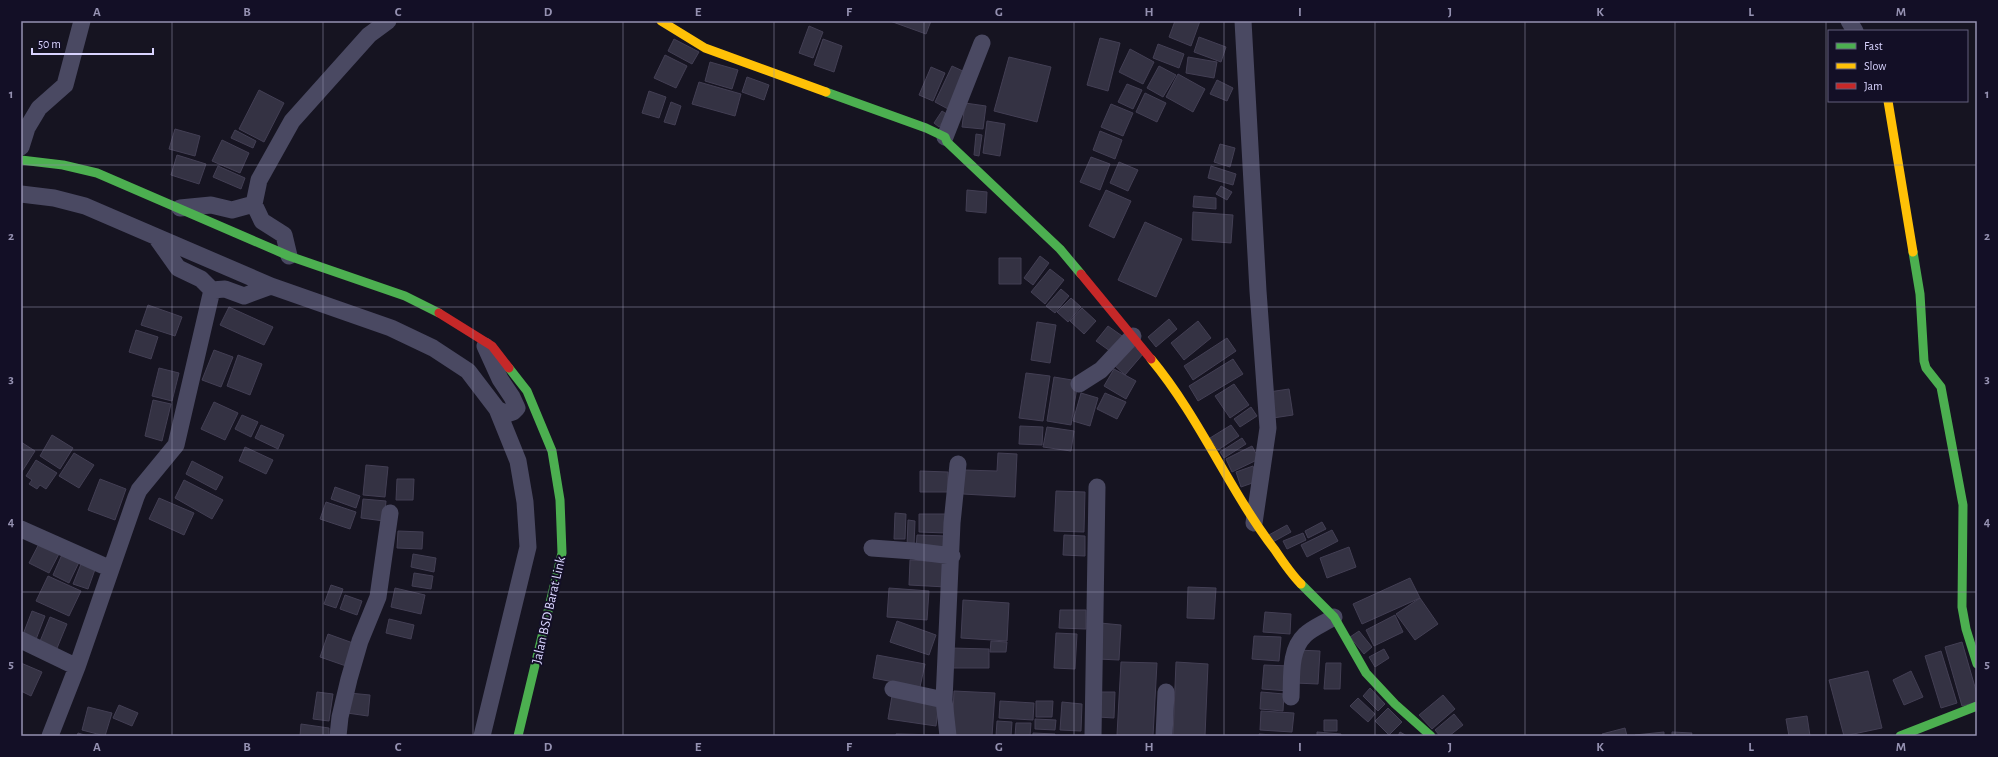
<svg xmlns="http://www.w3.org/2000/svg" width="1998" height="757" font-family="'Alegreya Sans',sans-serif">
	<style>
		.building { fill: #343243; stroke: #433f54 }
		.lines { fill: none; stroke-linecap: round; stroke-linejoin: round }
		.street { stroke: #4a4962; stroke-width: 17 }
		.fast { stroke: #4caf50; stroke-width: 9 }
		.slow { stroke: #ffc107; stroke-width: 9 }
		.jam { stroke: #c62828; stroke-width: 9 }
		.grid { fill: none; stroke: #9591b1; stroke-width: 1; stroke-opacity: 0.55 }
		.labels { text-anchor: middle; stroke-width: 4; stroke-linejoin: round; paint-order: stroke }
		.street-label { font-size: 14px; fill: #d9d4ff; stroke: #130f26 }
		.neatline { fill: none; stroke: #9591b1; stroke-width: 1.5 }
		.grid-label { font-size: 13px; text-anchor: middle; font-weight: bold; fill: #9591b1 }
	</style>
	<rect width="100%" height="100%" fill="#161421"/>
	<path class="building" d="M890,21h41l-5,13z
		M1175,21h25l-9,25 -22,-9z
		M809,26l14,6 -10,26 -14,-5z
		M1199,37l27,10 -5,15 -27,-10z
		M1100,38l20,5 -12,48 -21,-6z
		M674,39l25,13 -7,12 -24,-13z
		M823,39l19,7 -8,26 -20,-7z
		M1158,44l26,10 -5,14 -26,-10z
		M1130,49l24,13 -11,22 -24,-12z
		M665,55l22,11 -11,22 -22,-10z
		M1009,57l42,10 -14,55 -43,-11z
		M1188,57l29,5 -3,16 -28,-5z
		M710,62l28,8 -6,19 -27,-8z
		M952,66l13,6 -17,37 -13,-7z
		M1159,66l17,9 -13,22 -16,-9z
		M931,67l14,6 -12,28 -14,-6z
		M1178,74l27,15 -12,23 -27,-15z
		M747,77l22,8 -5,15 -22,-8z
		M1217,80l16,8 -6,13 -17,-7z
		M699,82l42,12 -6,22 -43,-12z
		M1127,84l15,6 -9,19 -15,-7z
		M259,90l25,13 -20,39 -25,-13z
		M649,91l17,6 -7,21 -17,-5z
		M1145,93l21,10 -9,19 -21,-10z
		M671,102l10,4 -6,19 -11,-3z
		M965,103l21,3 -3,23 -21,-2z
		M1111,104l22,9 -10,23 -22,-9z
		M942,111l6,4 -9,12 -5,-4z
		M987,121l18,3 -5,32 -17,-3z
		M175,129l25,7 -5,20 -26,-7z
		M235,130l21,11 -3,7 -22,-10z
		M1100,131l22,9 -7,19 -22,-9z
		M976,134l6,1 -3,21 -5,-1z
		M222,140l27,13 -9,20 -28,-12z
		M1220,144l15,4 -5,19 -16,-5z
		M177,155l29,9 -7,20 -28,-9z
		M1091,157l19,7 -10,26 -20,-8z
		M1119,162l19,8 -10,21 -18,-8z
		M218,166l27,12 -4,11 -28,-12z
		M1211,166l25,8 -3,11 -25,-7z
		M1221,186l11,6 -5,8 -11,-6z
		M967,190l20,2 -1,21 -20,-2z
		M1106,190l25,11 -17,37 -25,-12z
		M1194,196l22,2v11l-23,-2z
		M1193,212l40,3 -2,28 -39,-3z
		M1145,222l37,17 -26,58 -38,-17z
		M1040,256l9,7 -16,22 -9,-7z
		M999,258h22v26h-22z
		M1050,269l14,11 -19,24 -14,-12z
		M1061,289l8,7 -14,17 -9,-7z
		M1071,298l10,9 -13,15 -11,-10z
		M148,305l34,12 -7,19 -34,-11z
		M229,307l44,20 -9,18 -44,-20z
		M1082,308l14,13 -12,13 -14,-13z
		M1169,319l8,10 -21,18 -8,-10z
		M1198,321l13,17 -27,22 -13,-17z
		M1037,322l19,3 -6,38 -19,-3z
		M1108,326l17,12 -11,16 -18,-13z
		M136,330l22,7 -7,22 -22,-7z
		M1227,338l9,13 -43,29 -9,-14z
		M1132,345l11,9 -18,21 -11,-10z
		M214,350l19,7 -12,30 -19,-7z
		M238,355l24,9 -12,31 -23,-9z
		M1233,359l10,15 -45,27 -9,-15z
		M159,368l20,5 -7,28 -20,-5z
		M1114,369l22,12 -10,18 -22,-13z
		M1026,373l24,3 -7,45 -24,-3z
		M1054,377l24,4 -7,44 -24,-4z
		M1234,384l15,21 -19,13 -15,-22z
		M1289,389l4,26 -20,3 -4,-26z
		M1081,393l17,5 -8,28 -17,-5z
		M1105,393l21,9 -9,17 -20,-10z
		M153,400l18,4 -9,37 -17,-5z
		M214,402l24,11 -13,27 -24,-11z
		M1251,407l6,9 -17,11 -6,-8z
		M242,415l16,7 -7,15 -16,-8z
		M261,425l23,10 -6,14 -23,-11z
		M1231,425l8,11 -21,14 -8,-12z
		M1020,426l23,1 -1,18 -23,-1z
		M1047,427l27,4 -3,20 -28,-4z
		M52,435l21,13 -13,21 -20,-13z
		M1242,438l4,6 -22,14 -4,-6z
		M21,442l14,9 -14,22z
		M1252,446l7,13 -27,13 -6,-13z
		M245,447l28,13 -7,14 -27,-13z
		M74,453l20,12 -15,23 -20,-12z
		M998,453l19,1 -2,43 -52,-3 1,-24 33,1z
		M36,460l21,13 -11,16 -6,-4 -3,4 -8,-5 3,-4 -6,-4z
		M192,461l31,16 -7,13 -30,-16z
		M366,465l22,2 -3,30 -22,-2z
		M1253,466l5,15 -17,6 -5,-15z
		M920,471l28,1v20h-28z
		M100,479l26,10 -11,31 -27,-10z
		M397,479h17l-1,21h-17z
		M184,480l39,20 -11,19 -37,-21z
		M335,487l25,9 -4,12 -25,-9z
		M1056,491l29,1 -1,40 -30,-1z
		M159,498l35,15 -10,22 -35,-16z
		M363,499l23,2 -2,20 -23,-3z
		M326,502l30,10 -6,17 -30,-10z
		M895,513l11,1 -1,25h-11z
		M919,514h27v19l-27,-1z
		M908,520l7,1 -1,25h-7z
		M1322,522l4,7 -18,9 -3,-7z
		M1287,525l4,7 -20,11 -4,-7z
		M1332,530l6,11 -31,16 -6,-12z
		M398,531l25,1 -1,17 -25,-1z
		M1303,533l3,7 -19,9 -4,-8z
		M917,535l30,1 -1,15 -30,-2z
		M1064,535l21,1v20l-22,-1z
		M41,540l20,10 -12,23 -20,-10z
		M1349,547l7,20 -29,11 -7,-20z
		M64,550l17,8 -12,25 -16,-8z
		M413,554l23,4 -2,14 -23,-5z
		M83,559l14,5 -9,25 -15,-5z
		M910,560l37,2 -1,25 -37,-2z
		M414,573l19,3 -2,13 -19,-3z
		M48,576l33,15 -12,25 -33,-15z
		M1410,578l10,20 -58,26 -9,-20z
		M331,585l12,4 -7,19 -12,-4z
		M1188,587l28,1 -2,31 -27,-1z
		M395,588l30,7 -4,19 -30,-7z
		M889,588l40,3 -2,29 -40,-3z
		M345,595l17,6 -5,14 -17,-6z
		M1420,598l18,26 -23,16 -19,-26z
		M963,600l46,3 -2,38 -46,-3z
		M1060,610h26v19l-27,-1z
		M32,611l13,5 -10,26 -13,-5z
		M1265,612l26,2 -1,20 -27,-2z
		M1395,615l8,17 -29,14 -8,-16z
		M50,617l17,7 -12,29 -17,-7z
		M389,619l25,6 -3,14 -25,-6z
		M897,621l39,14 -7,20 -39,-13z
		M1100,623l21,2 -2,35 -21,-1z
		M1359,631l13,16 -8,7 -14,-17z
		M1056,633l21,1 -2,35 -21,-1z
		M328,634l25,9 -7,23 -26,-9z
		M1254,636l27,1 -2,24 -27,-2z
		M991,641l16,1 -1,10h-16z
		M1962,642l15,52v8l-15,4 -17,-59z
		M951,648l38,1v19h-38z
		M1384,649l5,9 -14,9 -6,-10z
		M1297,650l23,1 -2,33 -23,-1z
		M1941,651l16,52 -16,5 -16,-52z
		M877,655l48,9 -5,23 -47,-9z
		M1121,662l36,1 -4,73 -36,-1z
		M1176,662l32,2 -3,72h-32z
		M21,663l21,9 -11,24 -10,-5z
		M1326,663h15l-1,26h-16z
		M1264,665l26,1 -1,25 -27,-2z
		M1868,671l14,57 -38,8 -15,-56z
		M1911,671l12,26 -19,8 -11,-25z
		M1370,688l15,16 -7,7 -15,-15z
		M954,691l41,2 -3,43 -40,-1z
		M317,692l16,2 -4,27 -16,-2z
		M1098,692h17l-1,26 -16,-1z
		M1261,692l23,2 -1,17 -23,-2z
		M349,693l21,2 -2,21 -21,-3z
		M1443,695l12,14 -23,20 -13,-14z
		M892,696l47,7 -3,23 -48,-7z
		M1358,698l17,16 -7,8 -18,-16z
		M1000,701l34,2 -1,17 -34,-2z
		M1036,701h17l-1,16h-16z
		M1062,702l20,2 -1,27 -21,-1z
		M119,705l19,8 -6,13 -19,-8z
		M88,707l24,6 -7,23 -23,-6z
		M1388,708l14,14 -13,13 -14,-14z
		M1261,711l33,2 -2,19 -32,-2z
		M1454,714l9,11 -14,11h-9l-5,-6z
		M1807,716l3,20h-21l-3,-17z
		M1035,719l21,1 -1,10 -20,-1z
		M1324,720h13v11h-13z
		M997,721l15,1 -1,14h-15z
		M1016,723h15l-1,13h-15z
		M301,724l28,4v8h-29z
		M1625,728l2,8h-24l-1,-2z
		M1317,732l24,2v2h-24z
		M1400,732l7,4h-9z
		M1664,732v4h-29v-1z
		M1672,732l20,1 -1,3h-19z
		M78,733l10,3h-11z
		M1033,733l22,1v2h-22z
		M896,734l46,1v1h-46z
		M1259,734l27,2h-27z"/>
	<g class="lines">
		<path class="street" d="M1243,21l15,270 10,137 -14,95
			M1849,21l6,10
			M945,137l37,-94
			M21,147l6,-19 12,-20 26,-23 17,-64
			M21,194l33,4 31,8 186,80 120,42 42,20 35,23 29,38 21,52 7,41 3,45 -46,189
			M254,204l5,-24 33,-59 77,-86 19,-14
			M180,208l31,-3 21,5 22,-6 8,17 22,14 5,21
			M156,237l22,31 23,11 11,11 13,-1 19,7 27,-10
			M485,346l15,33 12,18 5,11 -4,4 -6,2 -10,-5
			M1079,384l22,-14 32,-34
			M21,529l90,40
			M872,548l41,3 39,5
			M21,640l56,27
			M893,689l51,11
			M1291,697c1,-20 -2,-47 14,-62 7,-7 20,-12 29,-18
			M50,736l27,-69 59,-170 3,-7 37,-45 36,-155
			M338,736l2,-19 9,-38 11,-38 18,-44 12,-84
			M948,736l-4,-36 8,-177 6,-59
			M1093,736l4,-249
			M1164,736l2,-44"/>
		<path class="fast" d="M826,92l100,36 19,9 2,5 113,107 21,25
			M21,160l42,5 34,8 192,83 116,40 34,17
			M1913,252l7,42 4,67 2,7 15,19 22,118 -1,102 4,22 11,35
			M509,368l18,23 25,60 8,49 2,53 -44,183
			M1301,584l33,33 32,56 29,31 36,32
			M1900,736l77,-30"/>
		<path class="slow" d="M661,21l44,27 121,44
			M1888,101l25,151
			M1151,359c49,59 78,131 124,191 8,12 16,24 26,34"/>
		<path class="jam" d="M1081,274l70,85
			M439,313l53,33 17,22"/>
	</g>
	<path class="grid" d="M172,21v715M323,21v715M473,21v715M623,21v715M774,21v715M924,21v715M1074,21v715M1224,21v715M1375,21v715M1525,21v715M1675,21v715M1826,21v715M21,165h1956M21,307h1956M21,450h1956M21,592h1956"/>
	<g class="labels">
		<g class="street-label">
			<text transform="translate(548 610) rotate(-77)" y="5">Jalan BSD Barat Link</text>
		</g>
	</g>
	<rect width="1998" height="757" fill="none" stroke="#130f26" stroke-width="44"/>
	<rect x="1828" y="30" width="140" height="72" fill="#130f26" stroke="#625e7d"/>
	<rect x="1836" y="43" width="20" height="6" fill="#4caf50" stroke="#625e7d"/>
	<text x="1864" y="50" font-size="12" fill="#d9d4ff">Fast</text>
	<rect x="1836" y="63" width="20" height="6" fill="#ffc107" stroke="#625e7d"/>
	<text x="1864" y="70" font-size="12" fill="#d9d4ff">Slow</text>
	<rect x="1836" y="83" width="20" height="6" fill="#c62828" stroke="#625e7d"/>
	<text x="1864" y="90" font-size="12" fill="#d9d4ff">Jam</text>
	<path d="M32 48v6h121v-6" fill="none" stroke="#d9d4ff" stroke-width="2"/>
	<text x="38" y="48" font-size="12" fill="#d9d4ff" stroke="#130f26" stroke-width="3" paint-order="stroke">50 m</text>
	<rect x="22" y="22" width="1954" height="713" class="neatline"/>
	<g class="grid-label">
		<text x="97" y="16">A</text>
		<text x="247" y="16">B</text>
		<text x="398" y="16">C</text>
		<text x="548" y="16">D</text>
		<text x="698" y="16">E</text>
		<text x="849" y="16">F</text>
		<text x="999" y="16">G</text>
		<text x="1149" y="16">H</text>
		<text x="1300" y="16">I</text>
		<text x="1450" y="16">J</text>
		<text x="1600" y="16">K</text>
		<text x="1751" y="16">L</text>
		<text x="1901" y="16">M</text>
		<text x="11" y="98">1</text>
		<text x="1987" y="98">1</text>
		<text x="11" y="240">2</text>
		<text x="1987" y="240">2</text>
		<text x="11" y="383">3</text>
		<text x="1987" y="383">3</text>
		<text x="11" y="526">4</text>
		<text x="1987" y="526">4</text>
		<text x="11" y="668">5</text>
		<text x="1987" y="668">5</text>
		<text x="97" y="751">A</text>
		<text x="247" y="751">B</text>
		<text x="398" y="751">C</text>
		<text x="548" y="751">D</text>
		<text x="698" y="751">E</text>
		<text x="849" y="751">F</text>
		<text x="999" y="751">G</text>
		<text x="1149" y="751">H</text>
		<text x="1300" y="751">I</text>
		<text x="1450" y="751">J</text>
		<text x="1600" y="751">K</text>
		<text x="1751" y="751">L</text>
		<text x="1901" y="751">M</text>
	</g>
</svg>
